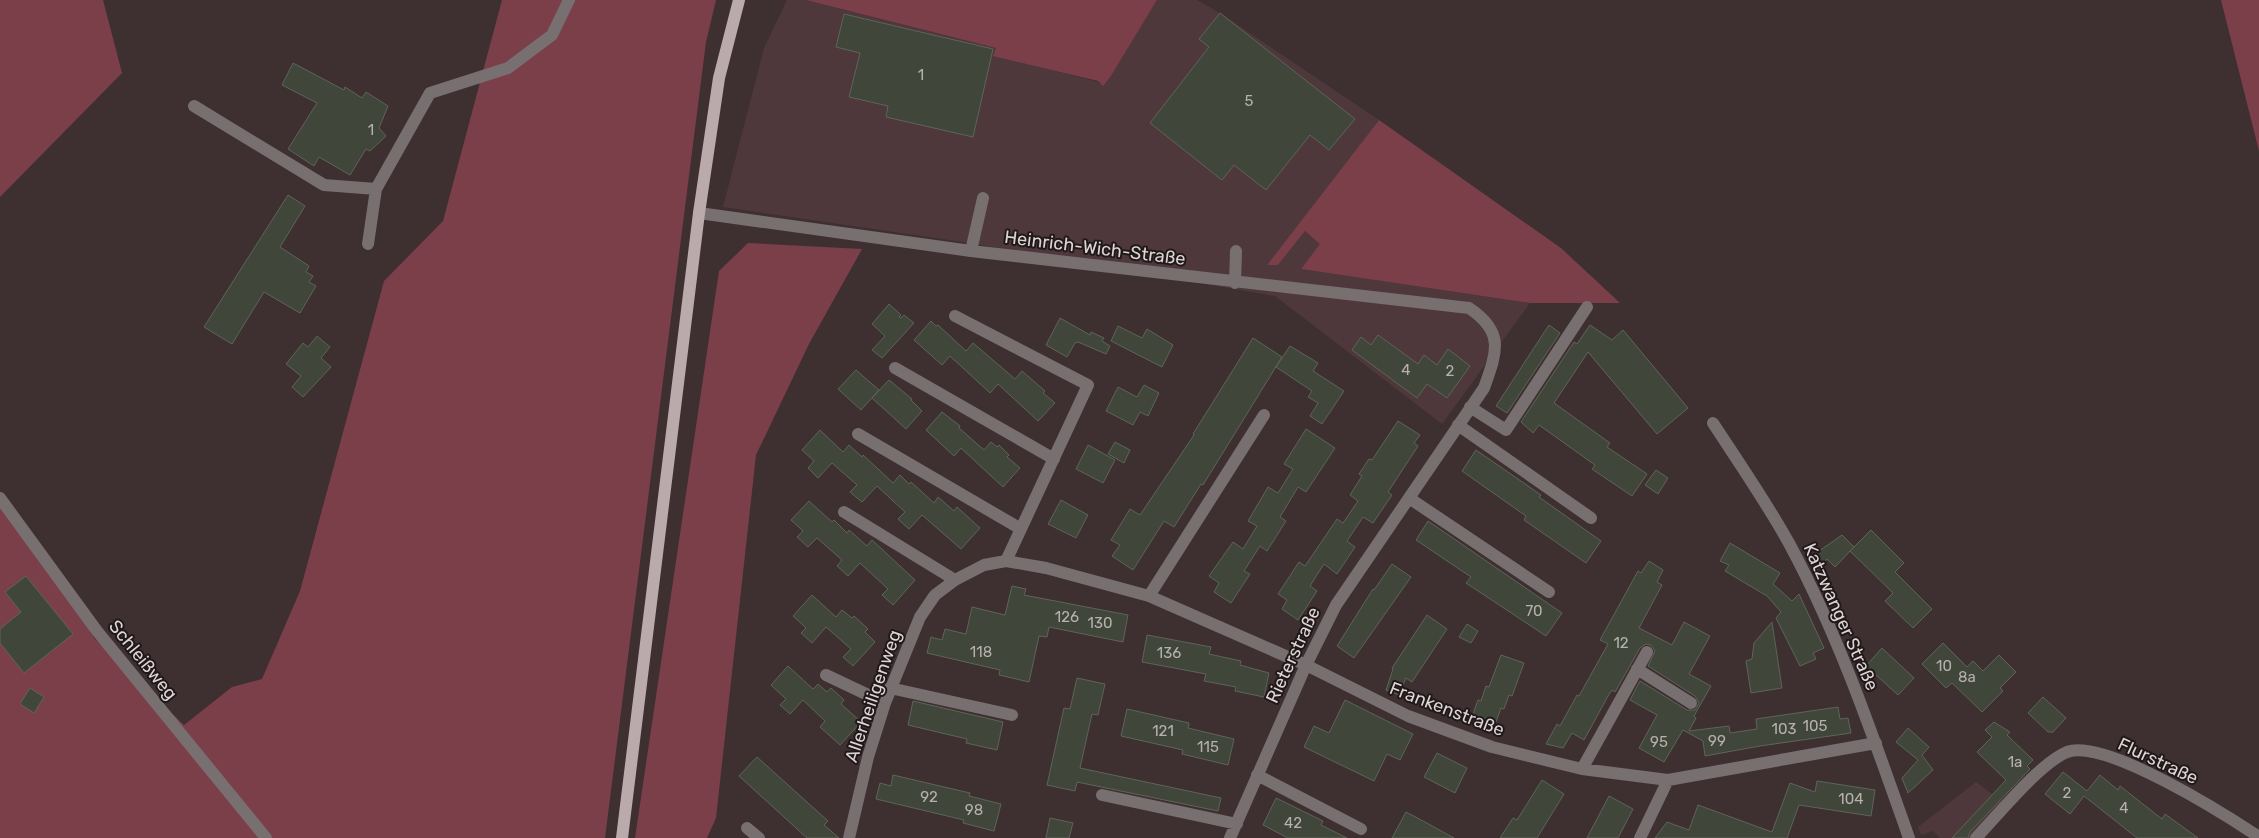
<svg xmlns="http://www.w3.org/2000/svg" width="2259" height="838" font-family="Rubik,sans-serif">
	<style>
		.built { fill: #4e383b }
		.green { fill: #7b3f4a }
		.building { fill: #404639; stroke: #5e6558 }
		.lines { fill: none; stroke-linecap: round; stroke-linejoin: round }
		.minor { stroke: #776f70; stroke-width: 12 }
		.major { stroke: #baaaac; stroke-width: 12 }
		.labels { text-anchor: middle; stroke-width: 4; stroke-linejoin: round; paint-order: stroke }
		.number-label { font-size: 15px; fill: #b6b0ae }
		.street-label { font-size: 18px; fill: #ded3d5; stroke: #20191a }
	</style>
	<rect width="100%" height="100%" fill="#3e2f31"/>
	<path class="built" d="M787,0h19l191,48 -3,7 104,27 5,3 8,-9 46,-76h40l23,13 159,107 -112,145h11l27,-34 16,13 -20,25 229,34 -88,121 -167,-128 -312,-54 -240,-35 41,-159z
		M1976,782l28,21 -33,35h-31l-7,-7 -12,4 -3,-8z"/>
	<path class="green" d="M0,0h103l19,73 -122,124z
		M502,0h214l-10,42 -101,796h-605v-342l95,143 89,86 48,-38 30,-8 38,-88 84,-310 59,-60z
		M806,0h351l-46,76 -8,10 -5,-5 -105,-25 3,-8z
		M2221,0h38v151z
		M1379,120l182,128 59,55h-90l-229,-34 19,-25 -15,-13 -27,34h-11z
		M748,243l114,6 -53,95 -53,111 -40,363 -9,20h-72l84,-567z"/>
	<path class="building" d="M1220,13l135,106 -26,31 -19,-15 -44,55 -32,-25 -12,15 -72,-57 59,-76 -10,-8z
		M844,14l149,35 -20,88 -87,-20 2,-11 -39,-9 11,-44 -24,-6z
		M293,63l51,27 1,-3 17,11 4,-6 22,14 -9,22 7,8 -16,15 -4,-2 -16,26 -31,-18 -5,9 -26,-17 29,-46 -35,-18z
		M288,195l17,11 -25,41 29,19 -3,6 7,4 -4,6 7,4 -16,27 -36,-21 -32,52 -28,-17z
		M889,304l12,11 -2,2 2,1 3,-3 10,8 -32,35 -10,-8 13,-14 -13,-12z
		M1060,318l30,17 1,-3 13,6 -2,3 8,5 -4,8 -28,-12 -3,1 -8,14 -21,-12z
		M931,321l5,5 2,-1 28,26 7,-8 42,36 7,-8 23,20 -2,2 12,10 -17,18 -40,-37 -8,9 -40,-37 -8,9 -28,-25z
		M1549,325l11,8 -53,80 -11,-7z
		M1590,325l22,15 11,-10 65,78 -31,26 -69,-82 -34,51 56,40 -3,4 40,27 -15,22 -40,-27 3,-4 -56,-40 -6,8 -12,-11 53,-80 3,2z
		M1118,326l24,12 5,-9 26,16 -11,22 -51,-26z
		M1378,335l40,29 6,-9 13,10 11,-16 22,17 -23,32 -20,-14 -10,14 -65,-48 9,-13 10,8z
		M317,336l13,11 -9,11 10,9 -28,30 -11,-10 9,-11 -15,-12 17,-21 5,4z
		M1253,338l29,19 -79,128 -2,-1 -27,43 -10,-6 -31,49 -21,-14 8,-11 -9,-5 19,-31 10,6 54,-80 -1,-1z
		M1290,346l28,17 -5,8 31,20 -22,33 -12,-8 8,-13 -10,-6 4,-6 -36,-24z
		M856,370l23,20 -18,20 -23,-21z
		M889,380l23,19 -1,1 11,11 -16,18 -34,-31z
		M1144,385l15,8 -11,23 -8,-4 -7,13 -27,-14 12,-24 19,10z
		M942,412l18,14 -1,2 25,22 7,-8 6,5 2,-2 10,10 -2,2 13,11 -17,19 -42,-39 -7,8 -28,-26z
		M1398,421l22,14 -6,8 4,3 -30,46 4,3 -19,28 -10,-6 -16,24 8,6 -18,27 -13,-10 -14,22 7,5 -19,29 -16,-11 5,-9 -9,-6 21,-32 6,4 32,-47 6,4 15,-22 -8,-6 12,-19 -3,-2 10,-15 3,1z
		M1306,429l29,19 -29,44 -8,-5 -18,30 6,4 -19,30 -7,-5 -16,25 6,3 -19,29 -17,-11 5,-9 -10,-7 24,-34 10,7 14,-23 -9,-5 20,-34 10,6 15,-24 -9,-5z
		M820,430l23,22 6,-7 13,12 1,-2 30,28 7,-8 9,9 2,-2 23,21 4,-6 16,14 3,-4 23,21 -19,21 -39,-34 -13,14 -11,-10 7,-7 -28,-26 -15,16 -12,-10 7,-7 -25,-22 -14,15 -10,-10 6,-7 -12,-11z
		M1115,442l15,8 -6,13 -16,-9z
		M1088,445l27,15 -12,23 -27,-14z
		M1476,450l65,45 -2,2 62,44 -15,22 -62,-43 2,-4 -64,-45z
		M1656,470l12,8 -10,16 -13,-9z
		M1061,500l27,15 -12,23 -28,-14z
		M809,501l23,21 2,-2 13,13 2,-3 18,16 5,-6 43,40 -22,25 -11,-10 6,-6 -28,-26 -12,13 -11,-10 5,-6 -25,-22 -9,9 -11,-10 6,-6 -12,-11z
		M1428,521l134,92 -16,23 -80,-53 5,-6 -55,-37z
		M1871,530l33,33 -9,9 37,37 -19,19 -28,-27 8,-8 -43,-42z
		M1842,535l12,12 -19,20 -8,-8 -11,12 -7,-13z
		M1730,543l50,30 -7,11 19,17 7,-7 25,54 -11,5 3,6 -16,7 -24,-48 5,-6 -14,-16 -42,-25 4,-6 -9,-4z
		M1649,561l14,9 -6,12 5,3 -23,43 33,17 12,-23 26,14 -21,38 22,12 -17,30 2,2 -7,13 40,-5 1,7 27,-4 -1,-10 82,-12 2,12 8,-1 3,15 -91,13 -55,10 -2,-15 -20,-11 -19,32 -25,-14 18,-33 -27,-15 10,-19 47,29h8l4,-7 -4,-7 -47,-30 7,-15 -4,-6 -5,-1 -6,4 -25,44 -3,-2 -4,6 -24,44 -12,-7 -9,15 -17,-4 11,-20 3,2 17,-31 2,1 29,-52 -8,-4 38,-69 3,2z
		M1392,564l19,13 -57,81 -17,-12 36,-57 1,1z
		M26,576l47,58 -49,39 -24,-30v-14l21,-17 -16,-20z
		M1012,586l14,3 -2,6 104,20 -5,27 -74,-15 -2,10 -8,-1 -10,46 -30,-7 1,-5 -73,-17 4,-16 11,3 3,-11 21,5 6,-27 33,8z
		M812,595l24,22 6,-7 10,8 2,-2 14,13 -3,3 10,10 -22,24 -10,-9 8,-8 -25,-22 -14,16 -11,-10 5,-5 -13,-12z
		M1427,615l20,14 -35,53 -6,-4 -7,17 -13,-5 7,-21 -1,-1z
		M1772,622l10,66 -31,5 -5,-32 6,-2 2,-16z
		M1467,624l11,7 -7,12 -12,-6z
		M1147,635l64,12 -2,7 32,7 -1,4 29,8 -5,24 -29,-6 1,-4 -32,-6 2,-7 -64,-12z
		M1943,643l24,24 6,-6 10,10 16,-16 17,17 -16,16 3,3 -21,21 -30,-29 -6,5 -24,-24z
		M1882,648l32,30 -16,17 -32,-29z
		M1501,655l23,8 -12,33 -3,-1 -5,14 -3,-1 -5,14 -23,-8 5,-14 3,1 5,-15 3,1z
		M788,666l25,23 5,-5 9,8 4,-4 13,12 -3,4 20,18 -21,23 -20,-18 5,-6 -22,-21 -13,14 -10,-9 6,-6 -15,-14z
		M1077,678l28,6 -7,31 -6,-1 -12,54 141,30 -3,13 -141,-29 -2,9 -28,-6 17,-77 6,1z
		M30,688l14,9 -10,16 -14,-9z
		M2043,697l23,21 -13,14h-5l-20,-19z
		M1345,700l68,34 -13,26 -13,-6 -13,27 -70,-34 10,-21 15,7z
		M913,701l90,21 -6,28 -31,-7 1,-4 -59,-14z
		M1127,709l62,14 -1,5 46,11 -6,26 -46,-11 1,-4 -62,-14z
		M1994,722l16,10 -3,3 26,25 -6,6 3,3 -60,63 -2,6h-16l54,-58 -29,-28 15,-15 -7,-7z
		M1908,728l21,19 -7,8 11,15 -25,23 -6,-15 16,-18 -22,-18z
		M1437,753l30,15 -12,25 -31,-16z
		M757,757l71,64 -4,4 15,13h-32l-68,-62z
		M2063,772l24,19 13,-16 18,15 2,-4 42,33 3,-5 33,24h-61l-53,-42 -14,18 -25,-20z
		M893,775l77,18 -1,3 32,8 -7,27 -31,-8 1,-3 -88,-21 4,-16 11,3z
		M1542,780l22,14 -27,44h-37l13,-20 4,2z
		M1817,781l58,9 -4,26 -72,-11 -12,33h-132l12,-16 22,8 9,-25 74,27 18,-49 25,9z
		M1609,796l24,13 -15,29h-31z
		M1276,798l47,23 -2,4 26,13h-59l-25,-13z
		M1406,812l17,9 31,17h-62z
		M1050,818l23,5 -4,15h-23z"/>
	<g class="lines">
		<path class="minor" d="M194,106l130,79 52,4 54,-96 78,-25 44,-33 17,-35
			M699,213l272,38 498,57c36,24 28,44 15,80l-148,217 -30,60 -76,173
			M368,244l8,-55
			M971,251l12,-53
			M1235,283l1,-32
			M955,316l133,69 -82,176
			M895,368l159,91
			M1470,407l36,23 81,-123
			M1713,423c26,40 54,80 77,122 50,93 84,194 119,293
			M1458,425l133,93
			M858,434l163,95
			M0,498l97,133 169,207
			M1409,498l140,94
			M844,512l111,68
			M1149,596l115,-181
			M1637,669l54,34
			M826,675l59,28
			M890,688l122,27
			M1582,769l65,-117
			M1257,775l104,54
			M1102,795l135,29
			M747,828l12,10
			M849,838l19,-81 17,-54 35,-86 15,-22 20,-15 29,-15 22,-4 40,7 103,28 157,69 102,51 84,31 90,22 86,11 208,-37
			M1640,838l28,-58
			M1976,838c22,-23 64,-75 91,-86 38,-14 159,63 192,85"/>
		<path class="major" d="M622,838l77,-625 20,-135 20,-78"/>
	</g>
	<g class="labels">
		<g class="number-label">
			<text x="921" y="80">1</text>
			<text x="1249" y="106">5</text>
			<text x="371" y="135">1</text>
			<text x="1406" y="375">4</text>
			<text x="1450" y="376">2</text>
			<text x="1534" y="616">70</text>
			<text x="1067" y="622">126</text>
			<text x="1100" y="628">130</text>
			<text x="1621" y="648">12</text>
			<text x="981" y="657">118</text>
			<text x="1169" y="658">136</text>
			<text x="1944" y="671">10</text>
			<text x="1967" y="682">8a</text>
			<text x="1815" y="731">105</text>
			<text x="1784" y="734">103</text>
			<text x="1163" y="736">121</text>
			<text x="1717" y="746">99</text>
			<text x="1659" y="747">95</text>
			<text x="1208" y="752">115</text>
			<text x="2015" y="767">1a</text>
			<text x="2067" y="798">2</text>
			<text x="929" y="802">92</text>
			<text x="1851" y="804">104</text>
			<text x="2124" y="813">4</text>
			<text x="974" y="815">98</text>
			<text x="1293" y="828">42</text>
		</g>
		<g class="street-label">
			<text transform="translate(1095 248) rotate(7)" y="6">Heinrich-Wich-Straße</text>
			<text transform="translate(1841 617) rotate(66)" y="6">Katzwanger Straße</text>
			<text transform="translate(1293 655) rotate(-65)" y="6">Rieterstraße</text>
			<text transform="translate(143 660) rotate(51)" y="6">Schleißweg</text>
			<text transform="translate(873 696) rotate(-71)" y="6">Allerheiligenweg</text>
			<text transform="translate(1447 709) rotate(21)" y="6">Frankenstraße</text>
			<text transform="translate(2158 761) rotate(25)" y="6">Flurstraße</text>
		</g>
	</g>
</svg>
